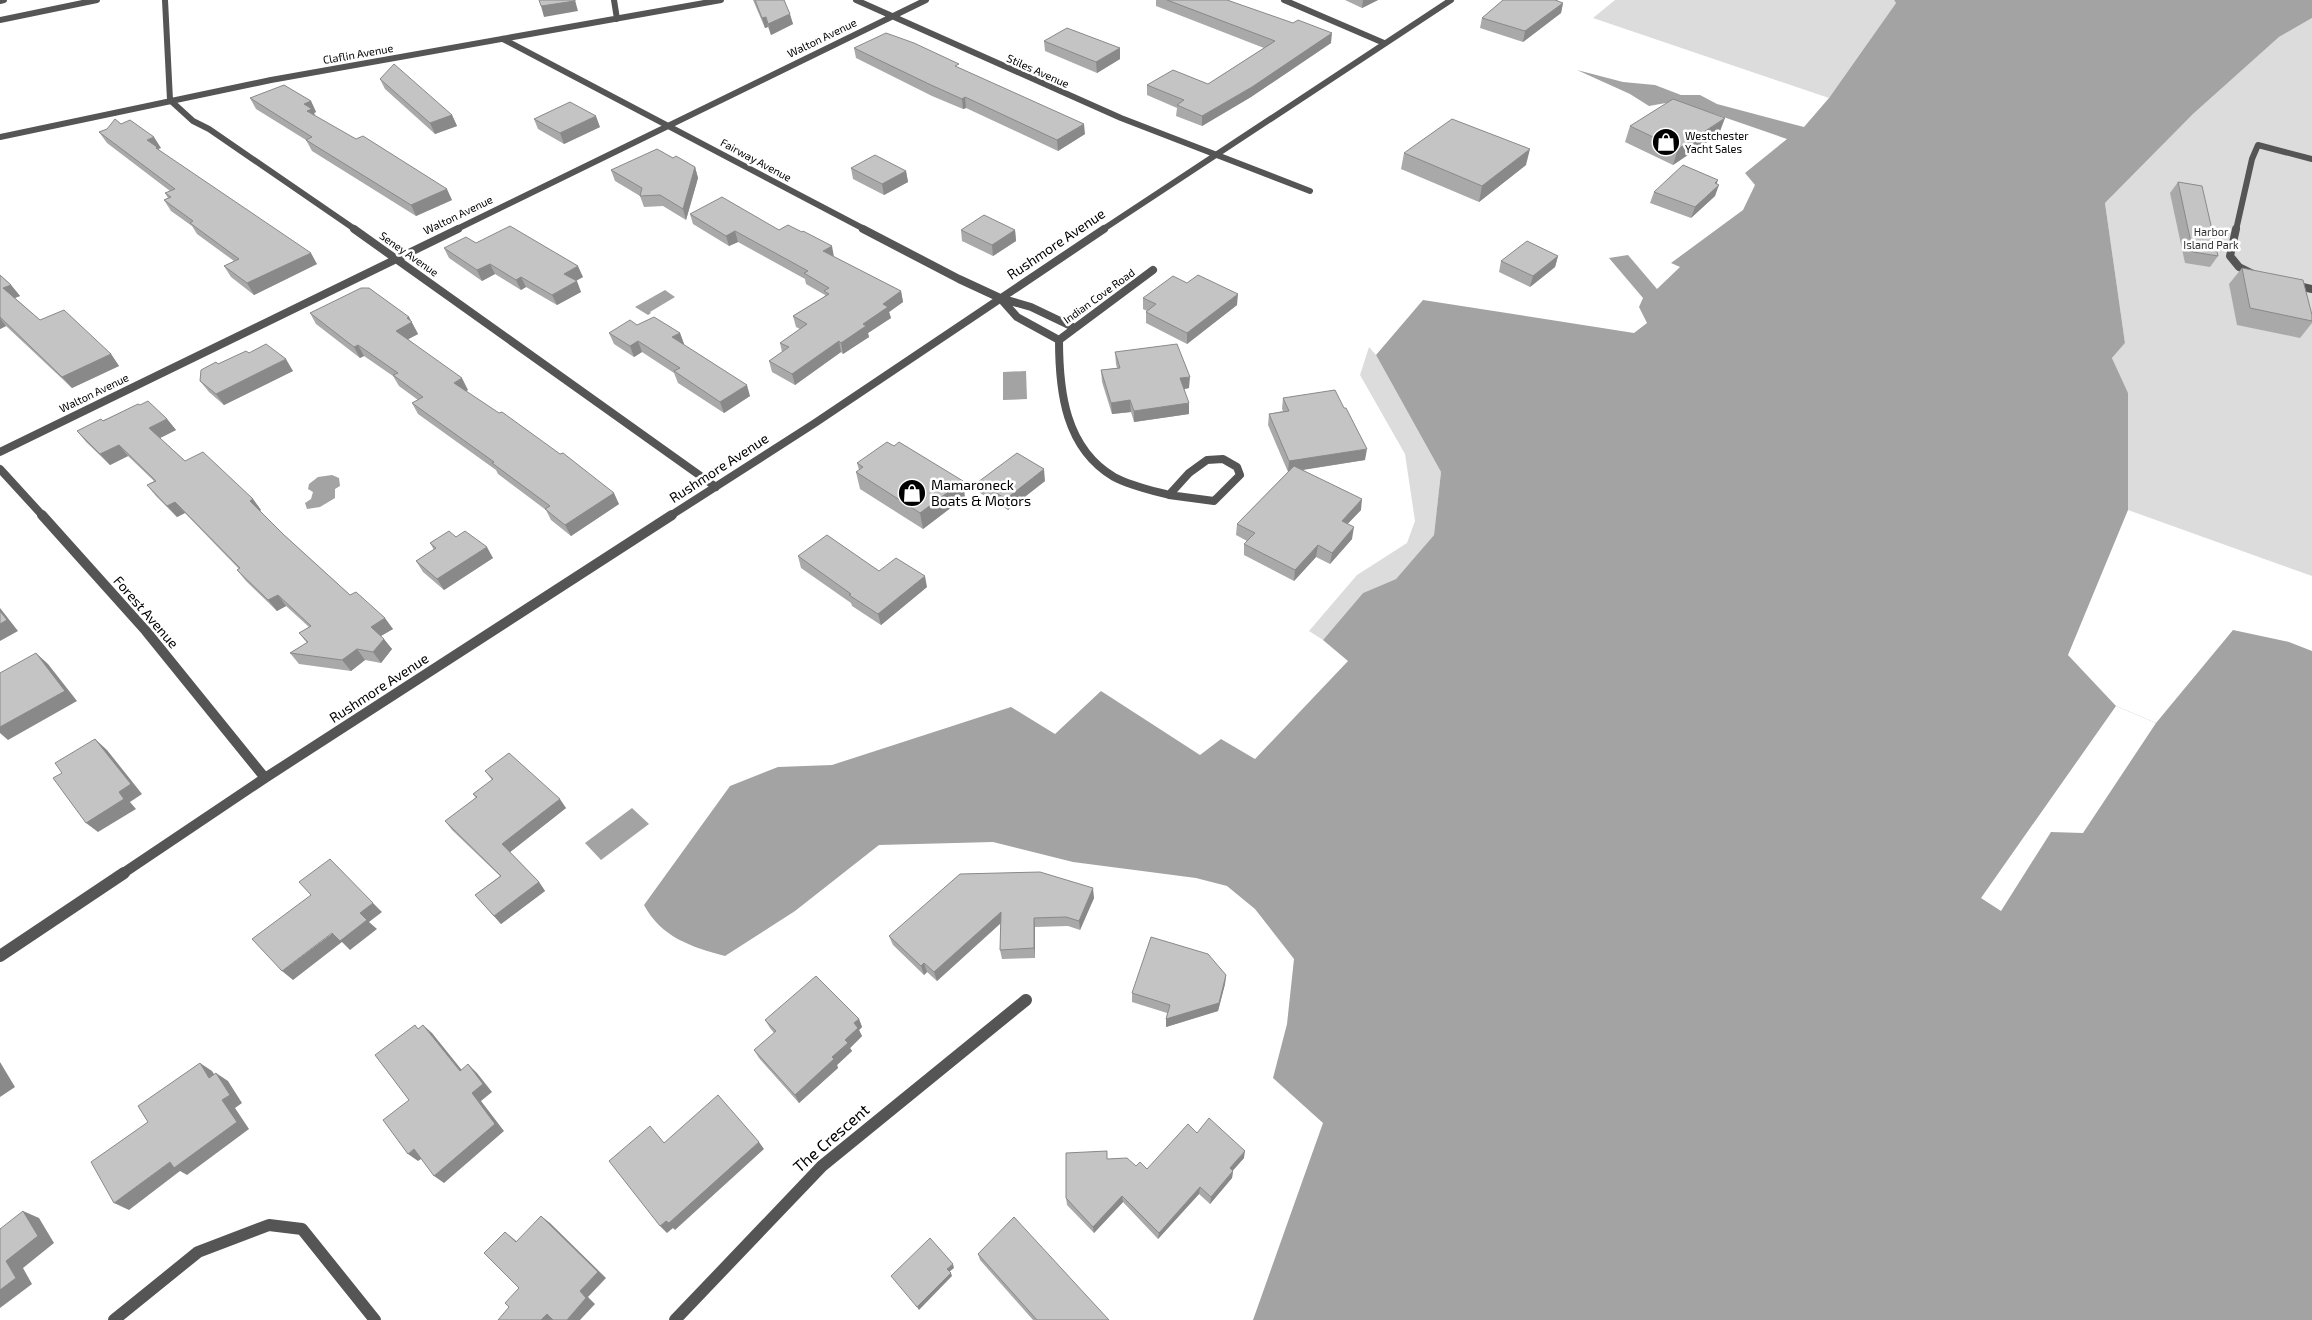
<svg xmlns="http://www.w3.org/2000/svg" width="2312" height="1320" font-family="'Exo 2',sans-serif">
	<style>
		.green { fill: #dcdcdc }
		.water { fill: #a3a3a3 }
		.pier { fill: #fff }
		.lines { fill: none; stroke-linecap: round; stroke-linejoin: round }
		.minor-far3 { stroke: #555; stroke-width: 6 }
		.minor-far2 { stroke: #555; stroke-width: 8 }
		.minor-far1 { stroke: #555; stroke-width: 10 }
		.minor { stroke: #555; stroke-width: 12 }
		.tertiary { stroke: #555; stroke-width: 6 }
		.wall { fill: #a9a9a9 }
		.shaded-wall { fill: #898989 }
		.building { fill: #c4c4c4; stroke: #898989 }
		.labels { text-anchor: middle; stroke-width: 5; stroke-linejoin: round; paint-order: stroke }
		.far-street-label { font-size: 11px; fill: #000; stroke: #fff }
		.far-poi-label { font-size: 11px; fill: #000; stroke: #fff; text-anchor: start }
		.far-park-label { font-size: 11px; fill: #333; stroke: #fff }
		.street-label { font-size: 14px; fill: #000; stroke: #fff }
		.poi-label { font-size: 14px; fill: #000; stroke: #fff; text-anchor: start }
		.near-street-label { font-size: 16px; fill: #000; stroke: #fff }
	</style>
	<rect width="100%" height="100%" fill="#fff"/>
	<path class="green" d="M1615,0h279l2,3 -67,95 -236,-80z
		M2312,18v558l-184,-66v-116l-16,-36 13,-15 -20,-140 88,-89 86,-77z
		M1369,347l7,8 65,117 -7,63 -38,44 -33,14 -40,47 -14,-9 48,-56 50,-32 8,-22 -10,-67 -45,-79z"/>
	<path class="water" d="M1894,0h418v18l-33,19 -86,77 -88,89 20,140 -13,15 16,35v117l-60,145 48,51 40,17 77,-93 56,12 23,9v669h-1059l70,-197 -50,-45 14,-54 7,-65 -39,-50 -28,-23 -31,-8 -123,-16 -80,-20 -114,3 -84,66 -70,45c-34,-9 -64,-19 -81,-51l86,-119 48,-19 54,-2 179,-58 44,27 46,-43 99,64 21,-16 34,20 93,-98 -25,-21 40,-47 33,-14 38,-44 7,-63 -65,-117 47,-55 211,33 13,-10 -8,-16 4,-9 -34,-40 19,-3 29,34 23,-22 -9,-4 72,-53 12,-25 -10,-12 42,-34 -110,-38 -28,5 -19,-12 -53,-24 46,12 32,3 26,10h19l17,9 87,23 25,-29 67,-95z
		M665,290l10,7 -25,15 1,1 -3,2 -13,-8z
		M1026,371l1,28 -24,1v-28z
		M332,475l7,3 1,8 -5,3v9l-15,9 -13,2 -2,-6 6,-4 2,-7 -5,-3 1,-5 9,-7z
		M632,808l17,16 -48,36 -16,-17z"/>
	<path class="pier" d="M2116,706l40,17 -73,110 -32,-1 -50,79 -20,-13z"/>
	<g class="lines">
		<path class="minor-far3" d="M165,0l5,100 23,21 16,8 147,101
			M614,0l3,19
			M856,0l265,118 189,73
			M1284,0l100,43
			M0,20l97,-20
			M503,39l363,191
			M0,137l271,-57 450,-80
			M455,230l471,-230
			M1102,230l349,-230
			M2236,230l16,-71 6,-14 54,14"/>
		<path class="minor-far2" d="M354,229l362,258
			M863,229l96,50 41,19 31,9 44,21
			M2236,229l-6,27 9,11 14,7
			M2294,285l18,4
			M1001,299l16,18 42,23c0,51 6,108 55,137 17,9 36,13 55,18
			M1059,340l94,-70
			M0,452l458,-223
			M1223,459l14,8 3,8 -26,26 -45,-6 20,-22 18,-13z
			M0,469l43,47
			M670,516l145,-93 289,-194"/>
		<path class="minor-far1" d="M42,515l104,116 119,147
			M122,874l143,-96 407,-263"/>
		<path class="minor" d="M0,956l124,-83
			M114,1320l84,-68 71,-27 33,4 73,91
			M675,1320l147,-154 204,-166"/>
		<path class="tertiary" d="M0,1l4,-1"/>
	</g>
	<path class="wall" d="M753,0h31l9,24 -22,11 -3,-8 -3,1z
		M1156,0h71l104,43 -80,54 -49,29 -26,-10 1,-8 -30,-13v-10l61,-1 56,-36 -108,-42z
		M1345,0h33l-16,8z
		M1503,0h55l-1,1 6,2 -2,10 -38,29 -43,-14 2,-10z
		M1044,41l76,7v11l-23,14 -52,-22z
		M854,48l105,20 126,66 -27,17 -92,-43 -3,1 -31,-13 -76,-38z
		M380,79l72,36 5,11 -22,8 -50,-45z
		M250,98l61,3 5,11 -2,1 1,3 137,84 -36,16 -104,-65 -6,-11 -50,-31z
		M534,119l66,8 -36,17 -26,-15z
		M121,124l40,24 -3,1 1,1 158,114 -63,31 -23,-18 -7,-11 10,-5 -37,-27 -5,-8 -21,-15 -7,-11 4,-2 -3,-5 5,-2 -63,-48 -8,-11z
		M1630,126l89,8 -46,31 -48,-23z
		M1404,153l122,12 -47,37 -78,-33z
		M673,158l22,9 3,11 -12,42 -23,-14 -19,1 -4,-11 -25,-15 -4,-11z
		M851,168l55,3 2,11 -24,13 -31,-16z
		M2178,182l40,74 -8,11 -25,-4 -15,-70z
		M1717,184l-2,12 -24,22 -41,-15 4,-11z
		M690,214l89,16 55,27 67,34 2,11 -14,10 2,6 -23,15 1,4 -26,17 -2,-2 -46,33 -23,-13 -3,-11 13,-9 -2,-9 20,-14 -4,-2 -3,-11 32,-20v-1l-19,-11 -1,-5 -67,-37 -9,4 -36,-22z
		M961,230h54l1,11 -23,15 -31,-15z
		M476,243l107,34 -7,4 5,11 -24,13 -31,-18 -5,3 -26,-16 -13,7 -33,-23 -5,-10z
		M1558,256l-3,11 -25,20 -31,-15 2,-11z
		M2242,268l70,47v8l-12,15 -63,-13 -8,-41z
		M0,275l11,10 9,11 -5,2 25,22 71,34 8,12 -47,22 -66,-62 -6,3z
		M1187,283l50,22 -50,39 -41,-21v-11l1,-1 -4,-2v-11z
		M310,313l99,4 9,17 -10,5 60,51 -2,1 153,113 -48,32 -20,-16 -5,-10 -48,-36 -2,-4 -78,-56 -6,-11 6,-3 -19,-14 -6,-10 -29,-20 -4,2 -44,-34z
		M637,325l43,8 4,11h-1l67,52 -26,17 -46,-30 -4,-10 -32,-21 -8,5 -20,-13 -5,-11z
		M1115,352l74,36 -5,1 5,25 -55,8 -3,-10 -19,2 -10,-32 -1,-12 16,-2 -1,-4z
		M249,353l44,18 -69,34 -15,-13 -9,-11 18,-17z
		M1283,398l82,62 -62,10 58,40 -14,14 5,15 -22,25 -14,-7 -22,24 -50,-26v-11l3,-3 -11,-6 1,-11 51,-52 -20,-47 1,-11 14,-3 -1,-2z
		M140,405l27,14 9,11 -16,8 25,23 68,38 8,11 -1,1 23,23 67,61 43,34 -12,7 11,13 -11,14 -16,-3 -14,11 -52,-7 -9,-11 17,-10 -8,-10 10,-6 -23,-21 -9,5 -31,-30 -9,-11 2,-1 -54,-56 -8,4 -21,-21 -9,-11 7,-4 -26,-25 -18,9 -24,-23 -9,-11z
		M894,446l71,51 -42,32 -63,-40 -4,-17 3,-2 -2,-7z
		M1045,481l-37,29 -28,-17 -2,-11z
		M456,537l37,21 -49,32 -21,-18 -7,-11 18,-11 -4,-7z
		M798,556l81,15 48,16 -46,38 -29,-19 -1,-3 -50,-35z
		M485,771l81,37 -56,44 29,30 6,9 -44,33 -26,-29 25,-19 -48,-46 -7,-9 31,-23 -3,-4 19,-14z
		M1094,898l-14,32 -12,-4 -33,1v31l-33,1 -2,-9 1,-27 -64,58 -10,-9 -3,3 -31,-30 -4,-9z
		M1226,975l-1,9 -7,27 -52,16 1,-14 -35,-11v-9z
		M859,1019l3,8 -3,3 3,6 -12,12 2,3 -15,14 1,3 -39,35 -40,-45 -5,-8 20,-17 -4,-5 -5,-8z
		M1197,1133l47,25 -11,12 -1,8 -22,26 -11,-10 -41,45 -35,-37 -29,31 -27,-28 -1,-7 41,-39 40,10z
		M978,1254l131,66h-76l-53,-60z"/>
	<path class="shaded-wall" d="M575,0l3,11 -34,6 -3,-11z
		M1363,0h15l-16,8z
		M1563,3l-2,10 -38,29 2,-11z
		M790,14l3,10 -22,11 -3,-11z
		M766,17l2,10 -3,1 -3,-10z
		M1332,33l-1,10 -80,54 -49,29v-10z
		M1120,48v11l-23,14 -1,-11z
		M965,97l1,11 -3,1 -1,-10z
		M311,101l5,11 -2,1 3,7 -4,2 -9,-18z
		M452,115l5,11 -22,8 -5,-11z
		M596,116l4,11 -36,17 -4,-11z
		M1725,118l-6,16 -46,31 5,-16z
		M1084,124l1,10 -27,17 -1,-11z
		M154,137l7,11 -3,1 6,9 -17,-18z
		M1530,149l-4,16 -47,37 3,-16z
		M695,167l3,11 -12,42 -3,-11z
		M906,171l2,11 -24,13 -2,-11z
		M1718,180l-3,9 4,-4 -4,11 -24,22 4,-11 20,-24z
		M447,189l5,11 -36,16 -5,-11z
		M1015,230l1,11 -23,15 -1,-11z
		M735,231l3,11 -9,4 -3,-10z
		M832,246l2,11 -11,-6z
		M311,253l6,11 -63,31 -7,-12z
		M1558,256l-3,11 -25,20 3,-11z
		M490,264l5,10 -13,7 -5,-11z
		M578,266l5,11 -14,7 -5,-10z
		M521,277l5,10 -5,3 -5,-10z
		M577,281l4,11 -24,13 -5,-10z
		M11,285l9,11 -8,3 -9,-11z
		M901,291l2,11 -14,10 2,6 -23,15 1,4 -26,17 -2,-11 22,-19 20,-20z
		M1238,294l-1,11 -50,39v-11z
		M409,317l9,17 -15,8 -7,-11 11,-13z
		M0,318l6,8 -6,3z
		M680,333l4,11 -8,5 -4,-12z
		M638,341l4,11 -8,5 -4,-11z
		M839,341l2,11 -46,33 -3,-11z
		M358,345l6,11 -4,2 -6,-11z
		M111,354l8,12 -47,22 -10,-11z
		M286,359l7,12 -69,34 -8,-11z
		M1190,377l-1,11 -9,2v-12z
		M462,378l6,12 -8,4 -6,-11z
		M747,385l3,11 -26,17 -4,-11z
		M1130,400l1,12 -19,2 -1,-11z
		M1189,403v11l-55,8v-11z
		M167,419l9,11 -18,9 -9,-11z
		M119,445l9,11 -18,9 -10,-11z
		M1367,449l-2,11 -77,12 1,-11z
		M1044,469l1,12 -37,29 -2,-11z
		M963,481l2,16 -42,32 -3,-16z
		M614,493l5,11 -48,32 -6,-11z
		M253,499l8,11 -3,2 -8,-11z
		M1362,499l-1,11 -21,22 2,-11z
		M175,502l10,11 -8,4 -10,-11z
		M1354,527l-2,12 -22,25 2,-11z
		M1318,545l-2,12 -22,24 1,-11z
		M487,547l6,11 -49,32 -7,-11z
		M925,576l2,11 -46,38 -3,-11z
		M278,595l8,11 -9,5 -9,-11z
		M0,608l18,23 -18,10z
		M385,618l8,11 -14,8 -8,-10z
		M384,639l8,10 -11,14 -8,-11z
		M357,649l8,11 -14,11 -9,-11z
		M36,653l12,11 29,37 -69,39 -8,-7v-6z
		M95,739l12,11 35,44 -12,8 6,7 -38,23 -12,-9z
		M560,799l6,9 -57,45 -7,-9z
		M539,882l6,9 -44,33 -7,-8z
		M1093,888l1,10 -14,32 -1,-9z
		M373,903l9,9 -13,10 8,7 -27,21 -8,-8 -49,38 -11,-9z
		M1001,912l2,9 -66,60 -3,-9z
		M1034,918l1,9v31l-1,-10z
		M924,963l3,9 -3,3 -3,-9z
		M1226,975l-1,9 -7,27 -52,16v-8z
		M859,1019l3,8 -3,3 3,6 -12,12 2,3 -15,14 1,3 -39,35 -4,-8 37,-38 13,-17 9,-17z
		M423,1025l9,8 37,46 -9,-8z
		M0,1062l15,25 -15,10z
		M200,1063l12,8 10,15 -13,-8z
		M468,1064l9,9 15,19 -11,9 23,30 -60,52 -10,-7 38,-83z
		M216,1073l12,8 14,22 -7,5 14,21 -62,46 -7,-4 -51,39 -15,-7 56,-41 52,-62z
		M759,1142l5,7 -89,81 -2,-2 -6,5 -7,-7z
		M414,1149l10,8 -6,4 -10,-7z
		M1245,1151l-1,7 -15,17 1,-7z
		M1233,1171l-1,7 -22,26 1,-7z
		M1200,1187l-1,7 -41,45 1,-6z
		M1122,1196l1,6 -29,31 -1,-6z
		M23,1211l16,7 15,25 -31,25 9,16 -32,24v-18l6,-29z
		M541,1216l9,7 56,55 -18,19 7,7 -15,16h-13z
		M505,1232l9,7 11,10 -9,-7z
		M953,1264l1,4 -5,4 -2,-3z
		M951,1273l1,3 -33,34 -2,-3z
		M547,1314l8,6h-14z"/>
	<path class="building" d="M539,0h36v1l-34,5z
		M755,0h29l6,14 -22,10 -2,-7 -4,1z
		M1167,0h60l66,23 5,-3 34,13 -80,54 -50,29 -25,-11 7,-5 -37,-15 26,-15 35,14 67,-43z
		M1503,0h52l8,3 -38,28 -43,-13z
		M1067,28l53,20 -24,14 -52,-21z
		M886,33l28,10 45,21 -4,2 129,58 -27,16 -92,-43 -3,2 -31,-14 -77,-37z
		M394,64l58,51 -22,8 -50,-44z
		M284,85l27,16 -7,3 8,5 -5,2 49,28 7,-3 84,53 -36,16 -105,-65 6,-3 -62,-39z
		M1673,99l52,19 -47,31 -48,-23z
		M570,102l26,14 -36,17 -26,-14z
		M115,119l6,5 9,-4 24,17 -7,3 10,7 -1,1 155,105 -64,30 -23,-17 15,-7 -49,-36 3,-2 -29,-21 7,-3 -6,-4 10,-4 -76,-57 8,-3z
		M1452,119l78,30 -48,37 -78,-33z
		M657,149l16,9 3,-2 19,11 -12,42 -23,-14 -20,1 2,-8 -31,-18z
		M875,155l31,16 -24,13 -31,-16z
		M1683,165l35,15 -3,3 4,2 -24,22 -41,-15z
		M2178,182l24,4 16,70 -25,-4z
		M722,197l57,33 9,-5 14,7 1,-1 29,15 -9,5 78,40 -18,13 5,3 -25,17 3,2 -25,17 -2,-2 -47,33 -23,-13 20,-14 -9,-4 27,-19 -14,-8 36,-22 -5,-3 5,-3 -25,-15 4,-2 -73,-40 -9,5 -36,-22z
		M984,215l31,15 -23,15 -31,-15z
		M510,226l68,40 -14,8 13,7 -25,14 -31,-18 -5,3 -26,-16 -13,6 -33,-22 22,-11 10,6z
		M1527,241l31,15 -25,20 -32,-15z
		M2242,268l61,12 9,35v6l-62,-13z
		M0,275l11,10 -8,3 37,32 24,-10 47,44 -49,23 -62,-60z
		M1198,275l40,19 -51,39 -41,-21 10,-8 -13,-6 30,-22 14,7z
		M361,288h8l40,29 -2,1 5,4 -16,9 66,47 -8,5 45,30 3,-1 58,42 3,-1 51,40 -49,32 -20,-16 5,-3 -58,-43 2,-1 -82,-59 11,-6 -30,-22 5,-2 -40,-28 -4,2 -44,-34z
		M654,317l26,16 -8,4 75,48 -27,17 -46,-31 6,-3 -42,-27 -8,5 -21,-13 21,-13 7,5z
		M266,344l20,15 -70,35 -16,-13 1,-11 15,-8 2,2 28,-13 3,2z
		M1177,344l13,33 -10,1 9,25 -55,8 -4,-11 -19,3 -10,-33 19,-2 -5,-16z
		M1335,390l9,18h2l21,41 -78,12 -20,-47 20,-3 -6,-13z
		M148,401l19,18 -18,9 36,33 18,-9 50,47 -3,2 33,33 67,61 6,-3 29,26 -14,9 13,12 -11,13 -16,-3 -15,11 -52,-7 18,-11 -9,-9 12,-7 -33,-31 -10,5 -31,-30 3,-2 -65,-66 -8,4 -20,-21 9,-4 -37,-36 -19,9 -23,-23 24,-12 2,2 35,-17 2,1z
		M887,442l7,4 5,-4 64,39 -43,32 -64,-41 7,-5 -6,-4z
		M1017,453l27,16 -38,30 -28,-17z
		M1294,466l68,33 -20,22 12,6 -22,26 -14,-8 -23,25 -51,-26 11,-11 -18,-9z
		M449,531l7,6 9,-6 22,16 -50,32 -21,-18 20,-13 -6,-5z
		M827,535l52,36 17,-13 29,18 -47,38 -29,-19 2,-1 -53,-38z
		M0,611l7,9 -7,4z
		M36,653l29,38 -65,36v-54z
		M95,739l36,45 -12,8 5,7 -38,24 -33,-45 9,-5 -7,-10z
		M509,753l51,46 -58,45 37,38 -45,34 -19,-21 26,-19 -56,-55 32,-24 -4,-3 20,-15 -8,-8z
		M330,859l43,44 -13,10 7,7 -27,21 -8,-8 -50,38 -30,-32 59,-44 -12,-13z
		M1040,872l53,16 -14,33 -13,-4 -32,1v30l-34,2 1,-38 -67,60 -10,-9 -3,3 -32,-30 71,-62z
		M1151,937l57,17 18,21 -7,28 -53,16 4,-14 -38,-12z
		M816,976l43,43 -5,4 4,5 -13,12 3,3 -16,14 2,2 -39,36 -41,-45 22,-19 -11,-11z
		M415,1025l3,4 5,-4 37,46 8,-7 15,20 -11,9 23,31 -61,52 -20,-27 -6,5 -25,-34 26,-20 -34,-45z
		M200,1063l9,15 7,-5 14,22 -8,5 15,22 -63,46 -4,-6 -56,41 -23,-41 57,-40 -10,-16z
		M718,1095l41,47 -90,81 -3,-2 -6,5 -51,-65 41,-35 14,17z
		M1209,1118l36,33 -15,17 3,3 -22,26 -11,-10 -41,46 -37,-37 -29,31 -27,-29v-45l41,-2v8l20,-1 9,8 4,-4 7,7 41,-45 9,9z
		M23,1211l15,25 -32,25 10,17 -16,12v-61z
		M541,1216l57,56 -18,19 6,7 -19,22h-14l-6,-6 -6,6h-43l11,-13 -4,-4 14,-15 -35,-35 21,-21 11,10z
		M1014,1217l95,103h-72l-59,-66z
		M930,1238l23,26 -6,5 4,4 -34,34 -26,-31z"/>
	<defs>
		<symbol id="shop-disc" viewBox="-11 -11 22 22"><circle r="9.5" fill="#000" stroke="#fff"/><path d="M-5-2.5h2.3a2.7 3.5 0 0 1 5.4 0H5L5.5 6h-11ZM-1.5-2.5h3a1.5 2.3 0 0 0-3 0Z" fill="#fff"/></symbol>
	</defs>
	<g fill-rule="evenodd">
		<use href="#shop-disc" x="1650" y="126" width="32" height="32"/>
		<use href="#shop-disc" x="896" y="477" width="32" height="32"/>
	</g>
	<g class="labels">
		<g class="far-street-label">
			<text transform="translate(822 38) rotate(-26)" y="4">Walton Avenue</text>
			<text transform="translate(358 54) rotate(-10)" y="4">Claflin Avenue</text>
			<text transform="translate(1038 71) rotate(24)" y="4">Stiles Avenue</text>
			<text transform="translate(756 160) rotate(28)" y="4">Fairway Avenue</text>
			<text transform="translate(458 215) rotate(-26)" y="4">Walton Avenue</text>
			<text transform="translate(409 254) rotate(35)" y="4">Seney Avenue</text>
			<text transform="translate(1099 296) rotate(-36)" y="4">Indian Cove Road</text>
			<text transform="translate(94 393) rotate(-26)" y="4">Walton Avenue</text>
		</g>
		<g class="far-poi-label">
			<text x="1685" y="140">Westchester<tspan x="1685" dy="13">Yacht Sales</tspan></text>
		</g>
		<g class="far-park-label">
			<text x="2211" y="236">Harbor<tspan x="2211" dy="13">Island Park</tspan></text>
		</g>
		<g class="street-label">
			<text transform="translate(1056 244) rotate(-34)" y="5">Rushmore Avenue</text>
			<text transform="translate(719 468) rotate(-33)" y="5">Rushmore Avenue</text>
			<text transform="translate(146 612) rotate(49)" y="5">Forest Avenue</text>
			<text transform="translate(379 688) rotate(-33)" y="5">Rushmore Avenue</text>
		</g>
		<g class="poi-label">
			<text x="931" y="490">Mamaroneck<tspan x="931" dy="16">Boats &amp; Motors</tspan></text>
		</g>
		<g class="near-street-label">
			<text transform="translate(831 1138) rotate(-41)" y="6">The Crescent</text>
		</g>
	</g>
</svg>
